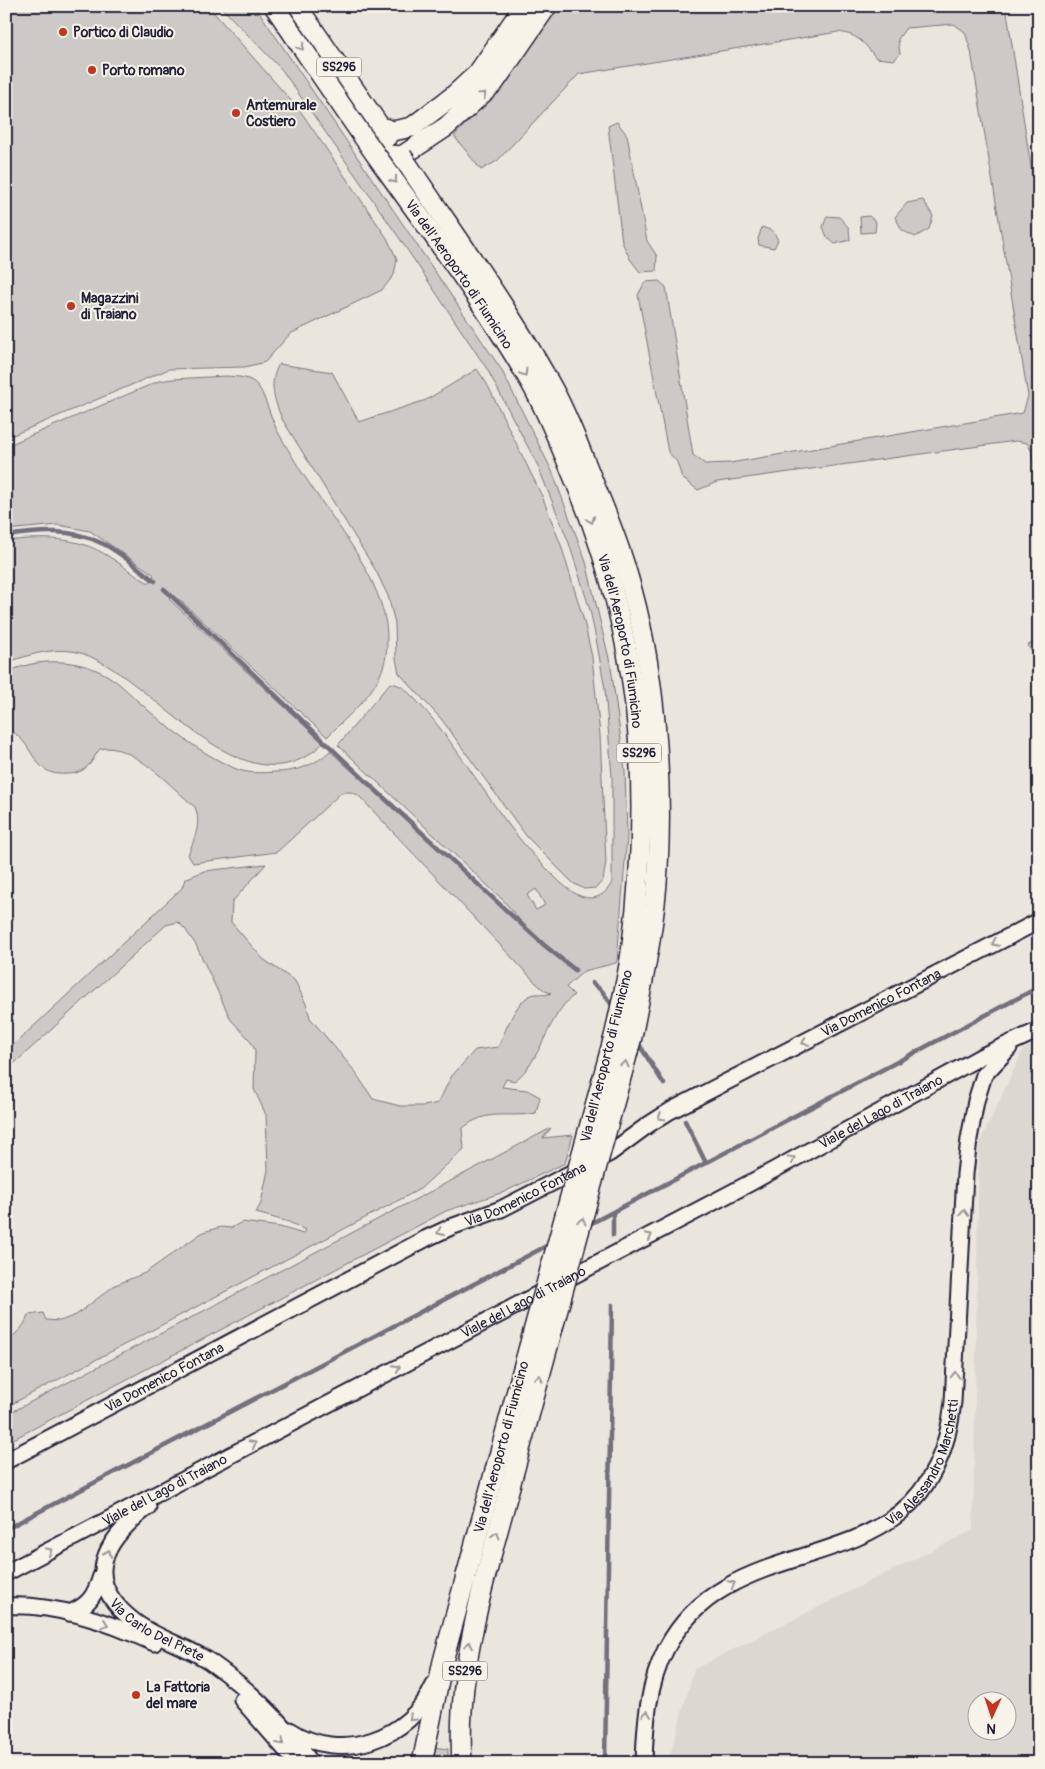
<svg xmlns="http://www.w3.org/2000/svg" width="1045" height="1769" font-family="Pangolin,sans-serif">
	<style>
		.built { fill: #dbd8d2; fill-rule: evenodd }
		.green { fill: #cdc9c6; stroke: #787680; fill-rule: evenodd }
		.lines { fill: none; stroke-linecap: round; stroke-linejoin: round }
		.stream { stroke: #716f7b; stroke-width: 4.5 }
		.minor-casing { stroke: #22223b; stroke-width: 19 }
		.major-casing { stroke: #22223b; stroke-width: 22 }
		.minor { stroke: #f7f3e8; stroke-width: 15 }
		.major { stroke: #f7f3e8; stroke-width: 19 }
		.major-bridge-casing { stroke: #22223b; stroke-width: 22; stroke-linecap: butt }
		.major-bridge { stroke: #f7f3e8; stroke-width: 19 }
		.oneway { stroke: #97959a }
		.poi-dot { fill: #c8321e; stroke: #f7f3e8; stroke-width: 2 }
		.labels { text-anchor: middle; stroke-width: 4; stroke-linejoin: round; paint-order: stroke }
		.shield { fill: #f7f3e8; stroke: #62616f; stroke-width: 1 }
		.shield-label { font-size: 12px; font-weight: bold; fill: #22223b }
		.poi-label { font-size: 14px; font-weight: bold; fill: #22223b; stroke: #f7f3e8; text-anchor: start }
		.street-label { font-size: 14px; fill: #22223b; stroke: #f7f3e8 }
	</style>
	<rect width="100%" height="100%" fill="#eae6de"/>
	<filter id="ink" filterUnits="userSpaceOnUse"><feTurbulence type="fractalNoise" baseFrequency=".02" numOctaves="2"/><feDisplacementMap in="SourceGraphic" scale="10" xChannelSelector="R" yChannelSelector="G"/><feConvolveMatrix kernelMatrix="1 2 1 2 8 2 1 2 1" color-interpolation-filters="sRGB"/></filter>
	<g filter="url(#ink)">
		<path class="built" d="M1039,1042v721h-371l26,-94 279,-139 6,-386 44,-94zM978,1702h30v30h-30z"/>
		<path class="green" d="M6,6h202l93,106 86,126 10,21 -3,16 -12,15 -92,44 -25,28 -20,5 -76,2 -163,69z
			M220,6h35l246,363 51,102 34,91 25,105 14,103 2,66 -10,125 -1,2 -32,8 -18,16 8,8c-28,22 -32,67 -60,86l-8,-2 -4,8 25,3 13,7 -4,16c-31,6 -48,-6 -74,16l2,20 -44,40 -414,218v-61c8,-15 17,-14 22,-31l15,-2 3,7 14,1 16,-6 39,-30 30,-12 58,-41 18,-5 10,1 11,-6 38,5 23,7 2,-4 -16,-8 -33,-9 5,-10 7,-33 -2,-55 -12,-26 1,-39 -6,-11 -18,-19 -35,-75 -11,-16 -7,-7 -12,3 -160,146v-19l176,-164 3,-9 19,-8 62,-7 -34,38 -1,20 32,37 32,22 12,25 3,12 43,51 20,30 27,7h24l14,-3 13,-26 24,-27 23,-3c9,-18 21,-61 47,-52l6,-2 -6,-2 -9,-8 -178,-188 -7,-3h-9l-65,60 -84,11 -5,-8c6,-16 14,-31 7,-48 -23,-19 -64,-66 -95,-58 -5,5 -6,11 -11,16 -6,6 -13,9 -21,9 -39,4 -32,-35 -62,-45v-56c31,-16 73,-15 102,3 12,7 22,18 32,27 28,25 60,50 94,65 12,6 28,5 41,4 20,0 41,-7 55,-21l175,159 14,9 -16,-19 -165,-155 52,-62c7,1 12,3 17,8 51,49 84,121 134,172 11,11 23,25 37,32 16,7 27,1 34,-13v-105l-7,-88 -8,-45 -7,-34 -21,-67 -32,-79 -50,-95 -87,-130 -118,-169zM536,889l9,16 -9,5 -9,-15z
			M558,6h448l33,213v291l-7,-58 -5,-9 -11,-2 -299,41 -19,8 -16,-12 -5,-16 -9,-10 -30,-157 7,-13 14,-1 7,6 27,168 12,9 25,-1 293,-50 5,-17 -57,-345 -6,-19 -11,-8 -48,4 -8,11 2,15 -6,6 -18,-2c-13,-16 -17,-23 -38,-26l-259,42 -82,87 -16,9 -27,-34c41,-41 72,-82 104,-130z
			M617,122l10,13 20,106 10,15 -1,15 -16,1 -10,-13 -8,-17 -14,-116z
			M923,200l10,16 -4,13 -14,8 -13,-7 -7,-13 12,-14z
			M827,216l12,1 10,11 1,12 -15,4 -8,-7 -4,-10z
			M869,216l7,6 -1,10 -14,1 -1,-16z
			M762,227l11,4 5,9 -4,8 -15,-3 -1,-6z
			M279,364l53,8 27,50 67,-22 51,-31 10,15 55,112 19,49 23,76 8,36 8,78 6,127 -3,18 -7,8 -12,1 -11,-6 -46,-46 -85,-117 -43,-47 -3,-14 -1,-36 -7,-27 -12,-25 -94,-152c-8,-20 -14,-35 -3,-55z
			M226,376c11,1 24,0 32,10 8,11 13,34 21,48 11,19 22,38 34,55 29,43 77,101 74,155 -1,43 -32,64 -60,93l-147,-137 -9,-3 -2,2 154,144c-79,79 -175,-74 -246,-91 -24,-5 -49,3 -71,11v-122c36,-4 71,-5 102,15 14,8 25,19 39,26h5l2,-5 -1,-3 -63,-43 -32,-6 -52,5v-84l153,-65 14,-2z
			M1039,640v17l-4,1 -7,-13z
			M551,1128l-8,10 30,-3 -8,28 -61,29 -58,19 -440,232v-28z
			M432,1747l16,2v14h-19z
			M386,1757l12,6h-52z"/>
		<g class="lines">
			<path class="stream" d="M6,536c33,-5 65,-8 95,7 19,8 37,26 54,38
				M164,589l205,195 175,161 31,25
				M592,983l10,8 12,17
				M637,1041l27,43
				M685,1121l21,42
				M588,1225l451,-238
				M613,1235v-23
				M6,1529l546,-286
				M605,1763l7,-458"/>
			<defs>
				<g id="minor">
					<path id="s1" d="M6,1461l419,-222 26,-12 50,-18 109,-56 38,-28 22,-14 369,-190"/>
					<path id="s2" d="M148,1507c-46,35 -67,74 -13,115 23,17 51,24 74,39 40,28 75,62 102,102"/>
					<path id="s3" d="M6,1573l744,-390 232,-127 57,-26"/>
					<path d="M6,1606c50,-3 103,16 148,37"/>
					<path d="M69,1613c20,-7 26,-18 32,-37"/>
					<path d="M242,1700l55,63"/>
					<path d="M290,1730c50,34 120,9 144,-45"/>
					<path id="s4" d="M644,1763c1,-39 4,-79 22,-114 71,-136 266,-50 287,-247l12,-228 4,-35 7,-38 8,-26 25,-27"/>
				</g>
				<path id="major" d="M297,6l90,131
					M381,127l12,4 19,-4 41,-31 25,-23 46,-67
					M368,139l20,16 14,1 44,-29 48,-44 53,-77
					M422,1763l21,-102 23,-85
					M462,1763c-4,-62 7,-121 22,-181"/>
			</defs>
			<use href="#minor" class="minor-casing"/>
			<use href="#major" class="major-casing"/>
			<use href="#minor" class="minor"/>
			<use href="#major" class="major"/>
			<defs>
				<g id="major-bridge">
					<path id="s5" d="M274,6c36,53 72,107 109,159 51,72 105,143 149,220 16,29 29,62 42,93 65,154 79,301 58,466 -3,29 -11,59 -17,89l-149,543"/>
					<path d="M402,156c51,77 108,153 152,235 14,26 25,55 36,83 14,33 28,67 38,102 27,89 35,200 30,292 -3,57 -15,113 -26,169l-148,545"/>
				</g>
			</defs>
			<use href="#major-bridge" class="major-bridge-casing"/>
			<use href="#major-bridge" class="major-bridge"/>
		</g>
		<defs><path id="oneway-chevron" d="M-2-3.5L2.5 0L-2 3.5" fill="none" stroke-width="1.6" stroke-linecap="round" stroke-linejoin="round" transform="scale(1.25)"/></defs>
		<g class="oneway">
			<use href="#oneway-chevron" transform="translate(301 47) rotate(56)"/>
			<use href="#oneway-chevron" transform="translate(483 95) rotate(-44)"/>
			<use href="#oneway-chevron" transform="translate(394 180) rotate(54)"/>
			<use href="#oneway-chevron" transform="translate(524 373) rotate(58)"/>
			<use href="#oneway-chevron" transform="translate(591 520) rotate(69)"/>
			<use href="#oneway-chevron" transform="translate(995 943) rotate(153)"/>
			<use href="#oneway-chevron" transform="translate(805 1042) rotate(153)"/>
			<use href="#oneway-chevron" transform="translate(625 1064) rotate(-75)"/>
			<use href="#oneway-chevron" transform="translate(661 1117) rotate(149)"/>
			<use href="#oneway-chevron" transform="translate(792 1159) rotate(-29)"/>
			<use href="#oneway-chevron" transform="translate(964 1213) rotate(-88)"/>
			<use href="#oneway-chevron" transform="translate(582 1221) rotate(-75)"/>
			<use href="#oneway-chevron" transform="translate(440 1232) rotate(155)"/>
			<use href="#oneway-chevron" transform="translate(649 1236) rotate(-28)"/>
			<use href="#oneway-chevron" transform="translate(397 1368) rotate(-28)"/>
			<use href="#oneway-chevron" transform="translate(955 1375) rotate(-88)"/>
			<use href="#oneway-chevron" transform="translate(539 1378) rotate(-75)"/>
			<use href="#oneway-chevron" transform="translate(253 1444) rotate(-28)"/>
			<use href="#oneway-chevron" transform="translate(496 1535) rotate(-75)"/>
			<use href="#oneway-chevron" transform="translate(49 1551) rotate(-28)"/>
			<use href="#oneway-chevron" transform="translate(108 1553) rotate(-66)"/>
			<use href="#oneway-chevron" transform="translate(732 1584) rotate(-28)"/>
			<use href="#oneway-chevron" transform="translate(105 1624) rotate(19)"/>
			<use href="#oneway-chevron" transform="translate(469 1645) rotate(-79)"/>
			<use href="#oneway-chevron" transform="translate(647 1714) rotate(-83)"/>
			<use href="#oneway-chevron" transform="translate(412 1718) rotate(136)"/>
			<use href="#oneway-chevron" transform="translate(281 1742) rotate(49)"/>
		</g>
	</g>
	<g class="poi-dot">
		<circle cx="63" cy="32" r="5"/>
		<circle cx="92" cy="70" r="5"/>
		<circle cx="236" cy="113" r="5"/>
		<circle cx="71" cy="306" r="5"/>
		<circle cx="136" cy="1695" r="5"/>
	</g>
	<g class="labels">
		<g class="shield">
			<rect x="316.5" y="57.5" width="45" height="19" rx="4"/>
			<rect x="616.5" y="743.5" width="45" height="19" rx="4"/>
			<rect x="442.5" y="1661.5" width="45" height="19" rx="4"/>
		</g>
		<g class="shield-label">
			<text x="339" y="71">SS296</text>
			<text x="639" y="757">SS296</text>
			<text x="465" y="1675">SS296</text>
		</g>
		<g class="poi-label">
			<text x="73" y="37">Portico di Claudio</text>
			<text x="102" y="75">Porto romano</text>
			<text x="246" y="110">Antemurale<tspan x="246" dy="16">Costiero</tspan></text>
			<text x="81" y="303">Magazzini<tspan x="81" dy="16">di Traiano</tspan></text>
			<text x="146" y="1692">La Fattoria<tspan x="146" dy="16">del mare</tspan></text>
		</g>
		<g class="street-label">
			<text dy="5" stroke="none"><textPath href="#s5" startOffset="326">Via dell'Aeroporto di Fiumicino</textPath></text>
			<text dy="5" stroke="none"><textPath href="#s5" startOffset="731">Via dell'Aeroporto di Fiumicino</textPath></text>
			<text dy="5" stroke="none"><textPath href="#s1" startOffset="989">Via Domenico Fontana</textPath></text>
			<text transform="translate(606 1056) rotate(-76)" y="5">Via dell'Aeroporto di Fiumicino</text>
			<text dy="5" stroke="none"><textPath href="#s3" startOffset="989">Viale del Lago di Traiano</textPath></text>
			<text dy="5" stroke="none"><textPath href="#s1" startOffset="584">Via Domenico Fontana</textPath></text>
			<text dy="5" stroke="none"><textPath href="#s3" startOffset="584">Viale del Lago di Traiano</textPath></text>
			<text dy="5" stroke="none"><textPath href="#s1" startOffset="179">Via Domenico Fontana</textPath></text>
			<text transform="translate(501 1447) rotate(-75)" y="5">Via dell'Aeroporto di Fiumicino</text>
			<text dy="5" stroke="none"><textPath href="#s4" startOffset="451">Via Alessandro Marchetti</textPath></text>
			<text dy="5" stroke="none"><textPath href="#s3" startOffset="179">Viale del Lago di Traiano</textPath></text>
			<text dy="5" stroke="none"><textPath href="#s2" startOffset="166">Via Carlo Del Prete</textPath></text>
		</g>
	</g>
	<rect width="1045" height="1769" fill="none" stroke="#f7f3e8" stroke-width="25"/>
	<rect x="12" y="12" width="1020" height="1744" fill="none" stroke="#22223b" stroke-width="2" filter="url(#ink)"/>
	<g transform="translate(992 1716) rotate(183)"><circle r="24" fill="#f7f3e8" stroke="#a29fa3"/>
	<path d="M0-4L9 19L0 12L-9 19Z" fill="#c8321e"/>
	<text y="-8" font-size="14" font-weight="bold" text-anchor="middle" fill="#22223b">N</text>
	</g>
</svg>
